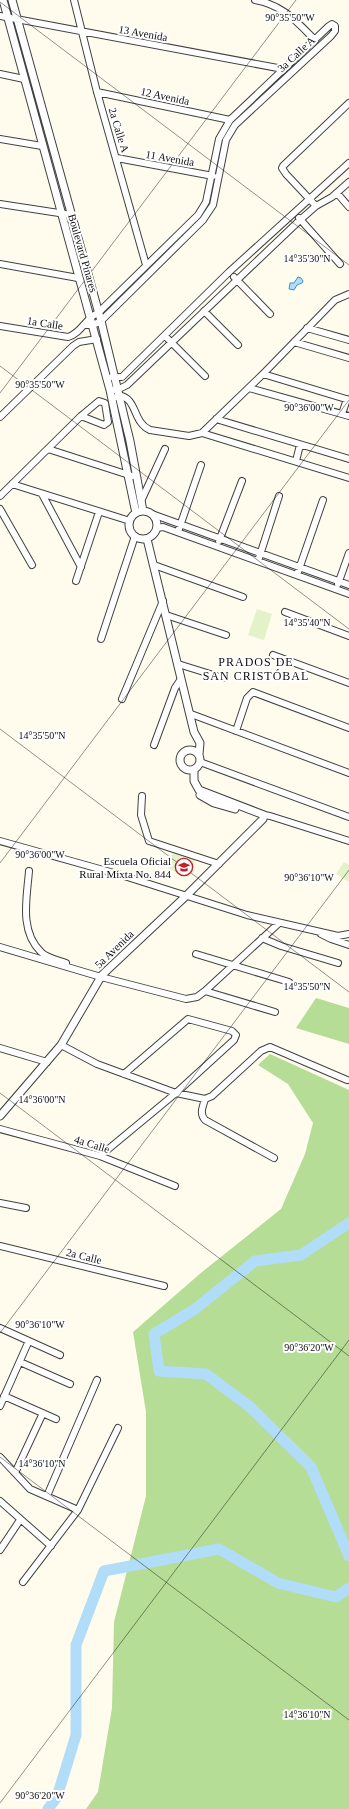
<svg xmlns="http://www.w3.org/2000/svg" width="349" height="1809" font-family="'Times New Roman',serif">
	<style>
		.forest { fill: #b5dd95 }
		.pitch { fill: #e3f2c8 }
		.water { fill: #b1ddf9; stroke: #3593d3 }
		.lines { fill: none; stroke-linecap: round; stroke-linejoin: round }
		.river { stroke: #b1ddf9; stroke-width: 11 }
		.minor-casing { stroke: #414141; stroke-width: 8 }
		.tertiary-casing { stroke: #414141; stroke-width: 9 }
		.minor { stroke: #fff; stroke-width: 6 }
		.tertiary { stroke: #fff; stroke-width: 7 }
		.ticks { fill: none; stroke: #0e0e0e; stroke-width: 1; stroke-opacity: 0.45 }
		.labels { text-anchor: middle; stroke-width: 4; stroke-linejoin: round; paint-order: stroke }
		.street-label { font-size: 11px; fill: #0e0e0e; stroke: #fff }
		.poi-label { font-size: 11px; fill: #0e0e0e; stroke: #fff; text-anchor: end }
		.neighbourhood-label { font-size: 12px; letter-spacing: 1px; fill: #0e0e0e; stroke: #fff }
		.ticks-label { font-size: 10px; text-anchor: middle; fill: #0e0e0e; stroke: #fff; stroke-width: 4; stroke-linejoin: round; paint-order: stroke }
	</style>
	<rect width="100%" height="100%" fill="#fffcee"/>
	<path class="forest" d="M316,998l33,10v36l-53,-16z
		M270,1054l79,36v719h-263l12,-17 14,-84 2,-86 32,-126v-84l-13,-80 69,-60 79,-63 24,-55 8,-31 -25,-39 -30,-19z"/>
	<path class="pitch" d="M257,609l15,5 -8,26 -16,-5z
		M173,852l22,7 -5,17 -22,-7z
		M344,862l5,3v17l-13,-8z"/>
	<path class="water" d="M298,277l3,1 2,3 -1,2 -5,2 -3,5 -5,-1 1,-6h4z"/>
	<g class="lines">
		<path class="river" d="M349,1223l-48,32 -46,6 -60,48 -41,25 5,37 47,3 44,33 61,60 38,89
			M48,1809l9,-12 19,-62v-90l28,-74 115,-22 59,34 58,14 13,-9"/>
		<defs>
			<path id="minor" d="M74,0l23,92 49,173
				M255,0c28,5 41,21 60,40
				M0,16l283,53
				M0,74l24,5
				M97,92l133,28
				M0,139l42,7
				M117,158l96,18
				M337,193l12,14
				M0,204l72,11
				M316,206l-30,-32 -4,-6 1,-2 66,-63
				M299,218l41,46
				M0,264l78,14
				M234,277l36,37
				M204,311l34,34
				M0,326l68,11c14,-4 17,-19 30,-24l100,-98 8,-13 13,-63 11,-19 99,-94 3,-2 3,2v5l-4,5 -96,89 -9,15 -13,65 -10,15 -102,101 -8,4h-9
				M307,328l42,12
				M165,336l40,40
				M294,342l55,16
				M263,374l86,26
				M112,377h10l107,-105 120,-109
				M249,388l100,28
				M110,390h7l10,-5 173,-165 16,-14 16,-9 17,-15
				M116,397l2,-2c20,3 14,27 32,35l39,6 13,-3 61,-59 72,-74 14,-6
				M342,414l5,-15
				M0,417l73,-71 6,-4 18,-3
				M216,419l133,40
				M202,433l147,45
				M48,449l84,27
				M296,461l4,-16
				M12,484l118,37
				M42,494l39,73
				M0,496l81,-80 18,-15 6,2 3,19 -4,3 -23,-9
				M142,499l23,-50
				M0,509l32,56
				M152,514l197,71
				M157,528l6,-1 186,67
				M179,529l22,-64
				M219,541l23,-60
				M259,558l20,-62
				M154,565l89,32
				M298,572l25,-72
				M76,581l23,-69
				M338,584l11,-31
				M285,612l64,24
				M166,615l60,20
				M101,639l34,-103
				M273,655l76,28
				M178,664l45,14
				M122,699l41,-98
				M191,714l158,59
				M236,731l11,-33 6,-6 96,36
				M154,745l21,-57 6,-9
				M200,762l149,55
				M142,796l-1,19 8,26 70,23
				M264,815l6,1 79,25
				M0,841l121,34 126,40 91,21 11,-2
				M29,871c-2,26 -10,60 12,81 6,6 17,8 25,11
				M321,934l10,5 18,6
				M262,938l19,8 57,17
				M0,947l101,30 85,22 11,-2 8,-6 74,-68
				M196,954l93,28
				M205,991l70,21
				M61,1045l36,19 79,29 29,6 7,-3 49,-45 9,-4 77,33
				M0,1048l47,14
				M205,1099c-2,8 -6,14 0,21l69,38
				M0,1129l100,27 75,30
				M100,1156l76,-63 58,-53 2,-5 -4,-4 -44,-12 -64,55
				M0,1203l26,5
				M0,1246l164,40
				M0,1328l60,27
				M20,1362l50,22
				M4,1396l52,23
				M0,1406l27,-61
				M0,1457l30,32 48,21
				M15,1473l28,-60
				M47,1496l50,-116
				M0,1501l51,45
				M0,1550l20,-30
				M23,1582l55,-72 40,-82"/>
			<path id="tertiary" d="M3,0l107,390 26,123
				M12,0l89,321 29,120 13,70
				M129 525a14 14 0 1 1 28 0a14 14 0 1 1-28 0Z
				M147,539l47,193 6,11 -1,11
				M180 760a10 10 0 1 1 20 0a10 10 0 1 1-20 0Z
				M200,795l14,8 21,6
				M0,1116l61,-71 41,-70 84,-79 77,-77 1,-4 -65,-25 -5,-9v-12"/>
		</defs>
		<use href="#minor" class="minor-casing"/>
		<use href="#tertiary" class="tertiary-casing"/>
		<use href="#minor" class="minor"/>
		<use href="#tertiary" class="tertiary"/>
	</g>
	<path class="ticks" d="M0,2l349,263M0,366l349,263M0,393l296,-393M0,729l349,263M0,863l349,-463M0,1093l349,263M0,1333l349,-463M0,1457l349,263M0,1803l349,-463"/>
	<defs>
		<symbol id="school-ring" viewBox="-11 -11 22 22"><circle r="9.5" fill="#fff" stroke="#c42026" stroke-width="1.5"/><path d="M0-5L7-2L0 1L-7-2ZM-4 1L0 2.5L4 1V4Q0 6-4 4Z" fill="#c42026"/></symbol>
	</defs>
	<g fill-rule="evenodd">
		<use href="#school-ring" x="174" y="857" width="20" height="20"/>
	</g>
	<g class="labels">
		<g class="street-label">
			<text transform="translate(143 33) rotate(10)" y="4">13 Avenida</text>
			<text transform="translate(296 54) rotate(-43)" y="4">3a Calle A</text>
			<text transform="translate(165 96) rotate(12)" y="4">12 Avenida</text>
			<text transform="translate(119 130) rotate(73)" y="4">2a Calle A</text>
			<text transform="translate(170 158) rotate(10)" y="4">11 Avenida</text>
			<text transform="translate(83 253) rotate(74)" y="4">Boulevard Pinares</text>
			<text transform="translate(45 323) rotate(9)" y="4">1a Calle</text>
			<text transform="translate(114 949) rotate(-44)" y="4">5a Avenida</text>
			<text transform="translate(92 1144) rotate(17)" y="4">4a Calle</text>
			<text transform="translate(84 1256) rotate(14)" y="4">2a Calle</text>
		</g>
		<g class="poi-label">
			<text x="171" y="865">Escuela Oficial<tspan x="171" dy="13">Rural Mixta No. 844</tspan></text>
		</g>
		<g class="neighbourhood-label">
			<text x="256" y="666">PRADOS DE<tspan x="256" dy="14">SAN CRISTÓBAL</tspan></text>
		</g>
	</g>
	<g class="ticks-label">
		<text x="290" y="21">90°35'50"W</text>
		<text x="307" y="262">14°35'30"N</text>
		<text x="40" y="388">90°35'50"W</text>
		<text x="309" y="411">90°36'00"W</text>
		<text x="307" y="626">14°35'40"N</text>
		<text x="42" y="739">14°35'50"N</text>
		<text x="40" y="858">90°36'00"W</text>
		<text x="309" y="881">90°36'10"W</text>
		<text x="307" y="990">14°35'50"N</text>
		<text x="42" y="1103">14°36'00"N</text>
		<text x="40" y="1328">90°36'10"W</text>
		<text x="309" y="1351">90°36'20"W</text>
		<text x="42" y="1467">14°36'10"N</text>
		<text x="307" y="1718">14°36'10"N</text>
		<text x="40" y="1799">90°36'20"W</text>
	</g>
</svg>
